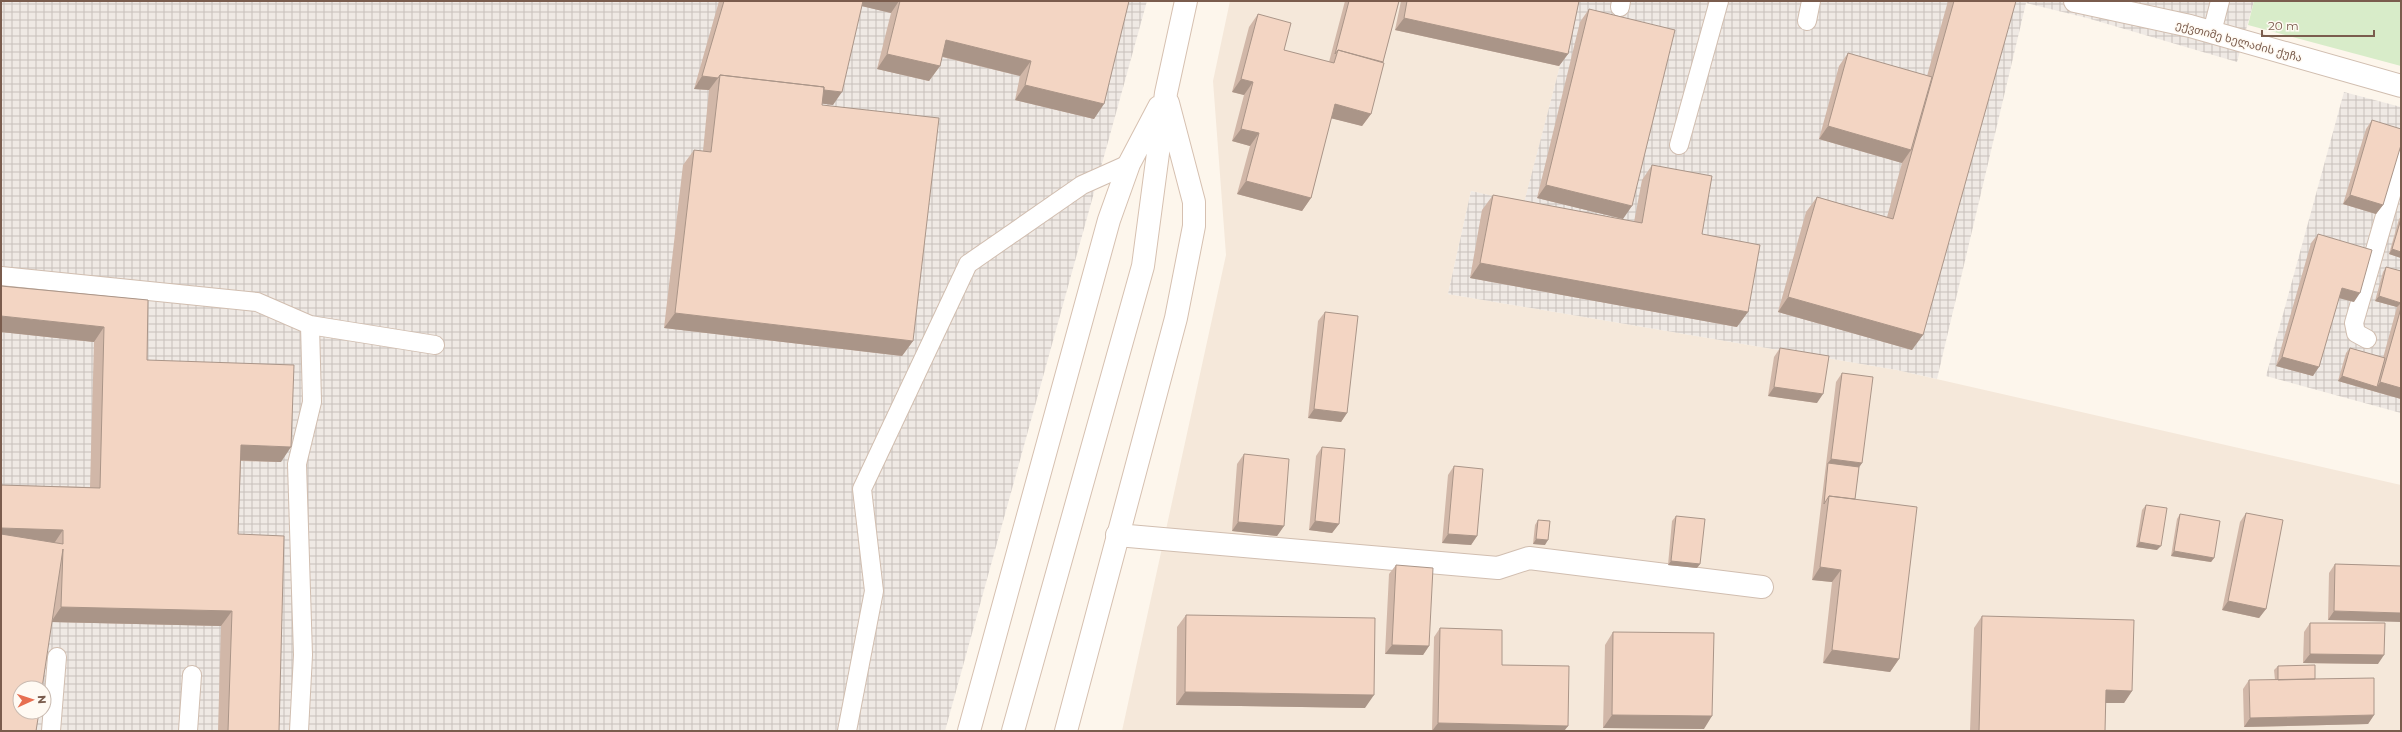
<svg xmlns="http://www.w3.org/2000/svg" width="2402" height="732" font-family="Montserrat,'Noto Sans Georgian',sans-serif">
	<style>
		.residential { fill: #f5e8da }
		.industrial { fill: url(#industrial-grid); fill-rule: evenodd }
		.grass { fill: #d8ecc9 }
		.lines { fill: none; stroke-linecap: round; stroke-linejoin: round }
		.service-casing { stroke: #d1beb0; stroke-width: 20 }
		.minor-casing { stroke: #d1beb0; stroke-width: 24 }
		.secondary-casing { stroke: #d6c0b0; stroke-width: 24 }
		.service { stroke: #fff; stroke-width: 18 }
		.minor { stroke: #fff; stroke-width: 22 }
		.secondary { stroke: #fff; stroke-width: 22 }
		.wall { fill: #d1b7a8 }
		.shaded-wall { fill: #aa9588 }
		.building { fill: #f3d5c3; stroke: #aa9588 }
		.labels { text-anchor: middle; stroke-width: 3; stroke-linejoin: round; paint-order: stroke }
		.street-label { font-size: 11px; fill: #7a5c4d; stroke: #fffaf3 }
	</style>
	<defs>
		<pattern id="industrial-grid" width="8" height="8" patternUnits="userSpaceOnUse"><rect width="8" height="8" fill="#efe9e4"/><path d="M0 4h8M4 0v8" fill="none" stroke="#c7c0bb"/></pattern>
	</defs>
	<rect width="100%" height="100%" fill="#fdf6ec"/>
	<path class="residential" d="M1230,1h347l-53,203 -53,-13 -23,103 449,76 504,115v246h-1279l104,-476 -13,-174z"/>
	<path class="industrial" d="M1,1h1146l-202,730h-944zM20,688h24v24h-24z
		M1577,1h677l-17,61 -150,-44 -61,-15 -89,376 -40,-9 -449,-76 23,-103 53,12z
		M2344,92l57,15v306l-135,-37z"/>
	<path class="grass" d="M2254,1h147v65l-153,-41z"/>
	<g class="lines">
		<defs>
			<path id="service" d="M1620,7l1,-6
				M1807,21l4,-20
				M2212,32l8,-31
				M1679,145l40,-144
				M1,276l256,26 53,23 125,20
				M2367,339l-11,-6 -2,-10 47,-163
				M51,731l6,-74
				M188,731l4,-56
				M299,731l4,-76 -6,-191 15,-62 -2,-77
				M847,731l27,-140 -12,-102 106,-225 114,-79 47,-21"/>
			<path id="minor" d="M2075,1l115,25 211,60
				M1117,535l381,33 31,-10 233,29"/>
			<path id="secondary" d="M969,731l140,-511 20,-56 30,-57
				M1013,731l130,-465 23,-173 20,-92
				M1066,731l110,-413 18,-92v-24l-26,-99"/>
		</defs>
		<use href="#service" class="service-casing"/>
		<use href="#minor" class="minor-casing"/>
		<use href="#secondary" class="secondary-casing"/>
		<use href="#service" class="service"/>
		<use href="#minor" class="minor"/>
		<use href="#secondary" class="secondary"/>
	</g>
	<path class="wall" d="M719,1h410l-35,118 -79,-19 5,-24 -78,-19 -2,9 -11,15 -52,-12 14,-56 -29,-7 -29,99 -11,-2v2l91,236 -11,15 -238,-28 19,-163 11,-15 9,1 6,-61 -15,-1z
		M1345,1h54l-16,61 -12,52 -9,12 -31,-8 -20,80 -9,13 -65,-17 13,-48 -18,-5 12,-46 -12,-3 17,-65 9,-13 26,36 45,12z
		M1401,1h178l-11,53 -9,12 -164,-36z
		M1948,1h68l-104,349 -134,-38 28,-100 11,-15 70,20 15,-54 -83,-24 20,-73 9,-13 79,23z
		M1589,9l34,210 -86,-21 43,-176z
		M2372,120l11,85 -7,9 -33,-10 23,-75z
		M1652,165l50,69 35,93 -267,-49 12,-68 11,-15 141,27 8,-42z
		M2401,216v42l-12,-4 10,-35z
		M2318,234l36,68 -15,-4 -26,78 -37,-10 35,-123z
		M2386,267l15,4v128l-63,-18 8,-28 4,-5 33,10 14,-51 -22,-6 8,-29z
		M148,300l-1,60 134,102 -40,-1 -3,73 41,197h-61l3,-105 -169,-4 -51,-137 89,2 4,-145 -93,-10z
		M1325,312l22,101 -6,9 -33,-4 10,-97z
		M1780,348l37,55 -49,-7 6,-39z
		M1842,373l20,90 -3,4 -4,32 44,160 -9,13 -67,-9 9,-81 -20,-2 24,-198z
		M1322,447l17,77 -7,9 -23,-3 7,-74z
		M1244,454l40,72 -7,10 -45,-5 5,-67z
		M1454,466l23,70 -6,9 -29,-2 6,-68z
		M2146,505l11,45 -21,-3 6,-37z
		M2246,513l20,96 -7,9 -37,-8 18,-88z
		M2180,514l34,44 -3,4 -40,-6 6,-37z
		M1676,516l24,48 -3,4 -29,-3 4,-44z
		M1538,520l7,25 -12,-1 2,-19z
		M2335,564l66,2 -73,54 1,-47z
		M1396,565l33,81 -6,9 -38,-1 4,-80z
		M1186,615l179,93 -189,-3 1,-78z
		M1982,616l150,75 -8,12h-19v28h-135l4,-103z
		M2310,623l68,41 -75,-1 1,-31z
		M1440,628l62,37 66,61 -4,5h-132l2,-94z
		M1613,632l91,97 -101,-1 2,-83z
		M2278,666l37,13 59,36 -6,9 -124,3 -1,-38 6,-9h26l-1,-10z"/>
	<path class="shaded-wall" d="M840,1h59l-8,12z
		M1404,18l164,36 -9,12 -164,-36z
		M946,40l85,21 -11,15 -84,-21z
		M887,54l53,12 -11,15 -52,-12z
		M702,76l16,2 -9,12 -15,-1z
		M719,78l123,14 -9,13 -115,-14z
		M1241,79l12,3 -9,13 -12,-3z
		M1025,85l79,19 -10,15 -79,-19z
		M1335,104l36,10 -9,12 -36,-9z
		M1828,126l83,24 -9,13 -83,-24z
		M1241,129l18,4 -9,13 -18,-5z
		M1246,181l65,17 -9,13 -65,-17z
		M1546,185l86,21 -9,13 -86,-21z
		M2350,195l33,10 -7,9 -33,-10z
		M2392,249l9,3v6l-12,-4z
		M1480,263l268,49 -11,15 -267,-49z
		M2342,288l18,5 -6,9 -19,-5z
		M2379,296l22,7 -4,4 -22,-6z
		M1788,297l135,38 -11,15 -134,-38z
		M675,313l238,28 -11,15 -238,-28z
		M1,316l103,11 -10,15 -93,-10z
		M2282,357l37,10 -6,9 -37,-10z
		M2342,376l35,11 3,-5 21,6v11l-63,-18z
		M1774,387l49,7 -6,9 -49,-7z
		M1314,409l33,4 -6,9 -33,-4z
		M241,445l50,2 -10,15 -50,-2z
		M1831,459l31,4 -6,9 -28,-9z
		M1315,521l24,3 -7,9 -23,-3z
		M1238,522l46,4 -7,10 -45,-5z
		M1,528l62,2 -10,15 -52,-2z
		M1448,534l29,2 -6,9 -29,-2z
		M1536,539l12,1 -3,5 -12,-1z
		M2139,542l22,4 -4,4 -21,-3z
		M2174,551l40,7 -3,4 -40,-6z
		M1671,561l29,3 -3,4 -29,-3z
		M1820,567l21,3 -9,12 -20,-2z
		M2228,601l38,8 -7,9 -37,-8z
		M61,607l171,4 -11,15 -170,-4z
		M2334,611l67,2v9l-73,-2z
		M1392,645l37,1 -6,9 -38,-1z
		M1832,650l67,9 -9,13 -67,-9z
		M2310,654l74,1 -6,9 -75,-1z
		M2106,690l26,1 -8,12h-27z
		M1185,692l189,3 -9,13 -189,-3z
		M1612,715l100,1 -8,13 -101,-1z
		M2374,715l-6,9 -124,3 6,-9z
		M1438,723l130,3 -4,5h-132z"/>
	<path class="building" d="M724,1h139l-21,91 -18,-2v-3l-104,-12 -2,3 -16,-2z
		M900,1h229l-25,103 -79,-19 6,-24 -85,-21 -6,26 -53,-12z
		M1349,1h50l-16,61 -45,-12 -3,4z
		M1407,1h172l-11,53 -164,-36z
		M1954,1h62l-93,334 -135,-38 29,-100 76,22z
		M1589,9l86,21 -43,176 -86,-21z
		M1258,14l33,9 -7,27 50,13 4,-13 46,13 -13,51 -36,-10 -24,94 -65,-17 13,-48 -18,-4 12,-47 -12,-3z
		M1848,53l84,24 -21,73 -83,-24z
		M720,75l104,12 -2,18 117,13 -26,223 -238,-28 19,-163 17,2z
		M2372,120l29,9v16l-18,60 -33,-10z
		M1652,165l60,11 -10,58 58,11 -12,67 -268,-49 13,-68 149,28z
		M2401,219v33l-9,-3z
		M2318,234l54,16 -12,43 -18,-5 -23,79 -37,-10z
		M2386,267l15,4v32l-22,-7z
		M1,286l147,14 -1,60 147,5 -3,82 -50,-2 -3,89 46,2 -5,195h-51l4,-120 -171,-4 2,-58 -21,139h-22v24h19l-3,19h-35v-197l62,10v-14l-62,-2v-43l99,3 4,-161 -103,-11z
		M2401,308v80l-21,-6z
		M1325,312l33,4 -11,97 -33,-4z
		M1780,348l49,8 -6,38 -49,-7z
		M2350,348l35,10 -8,29 -35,-11z
		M1842,373l31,4 -11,86 -31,-4z
		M1322,447l23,2 -6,75 -24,-3z
		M1244,454l45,5 -5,67 -46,-4z
		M1828,463l31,4 -4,32 -26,-3 -5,8z
		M1454,466l29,3 -6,67 -29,-2z
		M1829,496l88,11 -18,152 -67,-9 9,-80 -21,-3z
		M2146,505l21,3 -6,38 -22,-4z
		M2246,513l37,7 -17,89 -38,-8z
		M2180,514l40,7 -6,37 -40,-7z
		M1676,516l29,3 -5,45 -29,-3z
		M1538,520l12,1 -2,19 -12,-1z
		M2335,564l66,2v47l-67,-2z
		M1396,565l37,3 -4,78 -37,-1z
		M1186,615l189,3 -1,77 -189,-3z
		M1982,616l152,4 -2,71 -26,-1 -1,41h-126z
		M2310,623h75l-1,32 -74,-1z
		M1440,628l62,2v35l67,1 -1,60 -130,-3z
		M1613,632l101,1 -2,83 -100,-1z
		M2315,665v14l-37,1v-14z
		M2374,678v37l-124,3 -1,-38z"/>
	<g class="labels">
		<g class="street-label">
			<text transform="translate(2239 41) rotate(15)" y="4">ექვთიმე ხელაძის ქუჩა</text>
		</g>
	</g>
	<rect width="2402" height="732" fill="none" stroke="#7a5c4d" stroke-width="4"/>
	<g transform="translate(32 700) rotate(87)"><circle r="19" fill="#fffaf3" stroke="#cabbb1"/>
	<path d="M0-3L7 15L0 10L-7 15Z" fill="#e76f51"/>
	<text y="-6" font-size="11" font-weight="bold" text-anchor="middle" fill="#7a5c4d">N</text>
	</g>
	<path d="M2262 30v6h112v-6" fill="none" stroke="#7a5c4d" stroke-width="2"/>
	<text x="2268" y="30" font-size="12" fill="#7a5c4d" stroke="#fffaf3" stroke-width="3" paint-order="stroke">20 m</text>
</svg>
